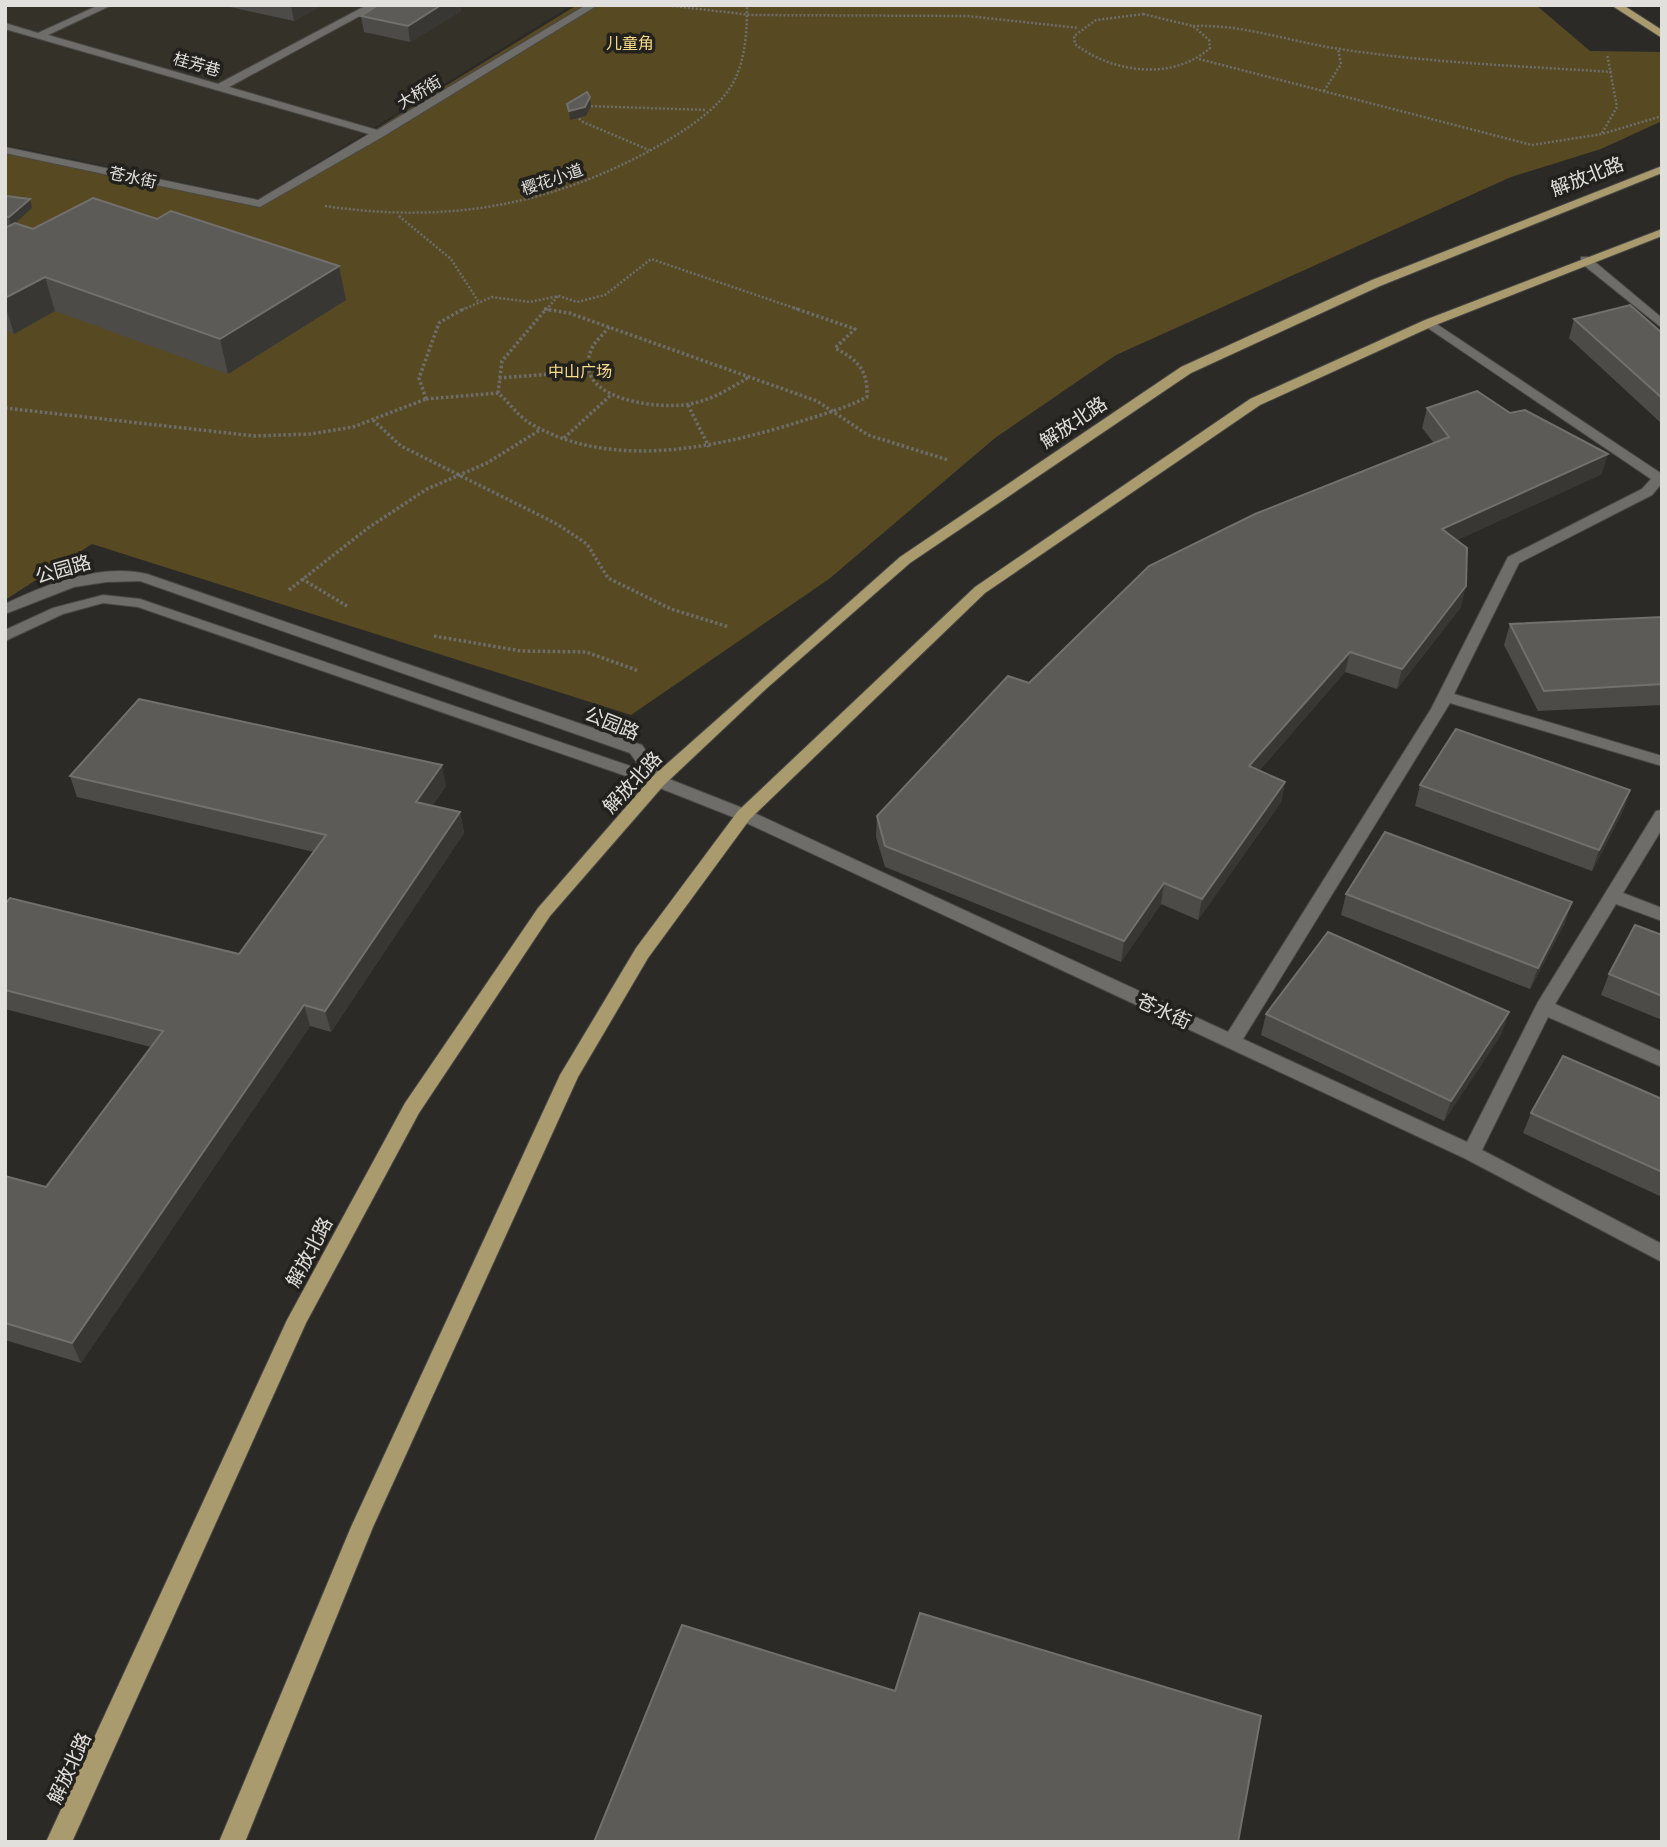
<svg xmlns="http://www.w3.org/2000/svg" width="1667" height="1847" font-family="Figtree,'Noto Sans SC',sans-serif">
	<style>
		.built { fill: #343128 }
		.green { fill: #574a23 }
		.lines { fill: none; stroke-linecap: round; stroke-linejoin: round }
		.minor-casing { stroke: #494845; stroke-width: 2 }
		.major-casing { stroke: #494845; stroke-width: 2 }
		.path-far1 { stroke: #6e6d6a; stroke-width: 2.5; stroke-dasharray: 2 2; stroke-linecap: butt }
		.path { stroke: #6e6d6a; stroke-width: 3.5; stroke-dasharray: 2.5 2.5; stroke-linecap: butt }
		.minor { fill: #6f6d69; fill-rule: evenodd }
		.major { fill: #aa9b6e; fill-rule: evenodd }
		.wall { fill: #4c4b47 }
		.shaded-wall { fill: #383734 }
		.building { fill: #5c5b57; stroke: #71706c; stroke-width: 2 }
		.labels { text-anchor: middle; stroke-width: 7; stroke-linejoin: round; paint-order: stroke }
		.far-park-label { font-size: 16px; fill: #f7db89; stroke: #22211d }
		.far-street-label { font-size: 16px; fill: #e1e0dd; stroke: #22211d }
		.street-label { font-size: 19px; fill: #e1e0dd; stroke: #22211d }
	</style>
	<rect width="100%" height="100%" fill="#2b2a27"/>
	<path class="built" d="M5,5h567l-313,194 -254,-54z"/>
	<path class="green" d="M577,5h959l54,46 72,1v69l-61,28 -90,28 -395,178 -121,83 -166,141 -198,136 -539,-171 -87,56v-450l256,50z"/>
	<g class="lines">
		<defs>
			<path id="minor" d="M99,5h13l-64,30 170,49 149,-79h13l-151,82 148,43 209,-125h12l-214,131 -124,71 -255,-54v-6l253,53 111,-66 -364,-105v-6l33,10z
				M1581,257h8l73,61v10l-81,-65z
				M1429,319l233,155v9l-10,12 -133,68 -65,131 208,62v10l-212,-63 -207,336 224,103 71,-140 118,-191 6,-1v19l-39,64 39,15v13l-46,-17 -61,100 107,48v15l-114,-50 -66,133 180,94v18l-198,-104 -726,-339 -86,-34 -514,-178 -35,-4 -40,11 -58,27v-11l48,-22 50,-13 37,4 502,171 -12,-17 -490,-172 -34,1 -32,5 -69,27v-10c41,-20 96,-41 142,-30l495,171 22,32 86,34 478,221 203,-323 77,-152 134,-68 9,-10 -226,-153 -2,-3z"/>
			<path id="major" d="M1611,5h12l39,25v8z
				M1662,166v7l-282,113 -189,87 -281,190 -143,125 -103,97 -114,131 -131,197 -113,210 -234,519h-26l241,-522 118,-217 133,-195 114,-131 248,-220 281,-190 191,-87z
				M1662,229v7l-229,90 -173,79 -275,188 -235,226 -102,139 -70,119 -205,450 -128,315h-26l132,-315 209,-452 76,-127 102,-137 237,-224 275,-188 175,-79z"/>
		</defs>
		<use href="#minor" class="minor-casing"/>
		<use href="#major" class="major-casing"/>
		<path class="path-far1" d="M664,5l87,10 216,1 112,12
			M1143,14l50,12 16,14 1,8c-37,33 -98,25 -135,-4l-1,-8 22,-16z
			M1193,26c51,-2 97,16 147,23 90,14 181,17 272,23
			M1199,59l333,86 70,-11 60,-18
			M1324,91l17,-27 -3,-15
			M587,106l120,4
			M576,116l7,6 66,28
			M1602,133l15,-26 -10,-53
			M325,206c122,18 227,0 335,-61 27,-16 61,-37 75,-66 11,-23 12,-50 12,-74
			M399,216l52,43 27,42
			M544,309l6,1
			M462,310l30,-13 38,5 29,-6 18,6 28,-7 46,-36 149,51
			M546,310l12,-14"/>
		<path class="path" d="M544,309l25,4 248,88 51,34 80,25
			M609,327c-5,7 -13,13 -17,21 -24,52 68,62 98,56 22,-4 41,-16 59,-27
			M499,378l91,-7
			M498,393l4,-32 45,-53
			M426,399l-7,-21 20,-55 26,-15
			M426,399l72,-6c13,11 20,24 35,32 81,46 186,22 269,-4 22,-7 44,-13 65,-24 1,-27 -9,-37 -32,-49l20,-19 -61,-21
			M688,405l21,42
			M5,408l250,28 55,-2 43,-7 73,-28
			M373,420l28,26 156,78 30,20 21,34 63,31 58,18
			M564,438l48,-44
			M302,579l45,27
			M289,590l79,-62 59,-39 60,-26 53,-33
			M434,636l87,15 65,1 53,19"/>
		<use href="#minor" class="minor"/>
		<use href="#major" class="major"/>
	</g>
	<path class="wall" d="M221,5h101l-28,16z
		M378,5h82l1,6 -51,31 -46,-10 -3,-16z
		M5,196l27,12 -17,15 18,6 313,71 -118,74 -173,-63 -41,23 -9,-4v-102l4,-2h-4z
		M1574,319l88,14v91l-93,-86z
		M1427,408l175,66 -145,66 4,67 -64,82 -52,-17 -86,99 26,11 -4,20 -83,118 -37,-16 -40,58 -236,-95 -9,-30 1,-21 152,-133 405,-240 -12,-15z
		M1662,617v88l-124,6 -34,-66 6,-21z
		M70,776l376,10 -14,20 28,6 4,21 -133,199 -21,-6 -229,337 -76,-23v-164l41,11 105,-140 -146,-38v-105l234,50 75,-102 -237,-55z
		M1420,785l210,5 -7,21 -31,60 -177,-65z
		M1346,894l219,29 -35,66 -189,-74z
		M1662,935v85l-61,-25 8,-21z
		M1266,1014l236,19 -58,88 -183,-86z
		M1662,1099v98l-139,-64 8,-20z"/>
	<path class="shaded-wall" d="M291,5h31l-28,16z
		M441,5h19l1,6 -51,31 -2,-16z
		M590,97l1,9 -5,10 -16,4 -1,-9z
		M30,199l2,9 -21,19 -2,-10z
		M339,266l7,34 -118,74 -8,-35z
		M45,277l10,34 -41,23 -9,-30v-6z
		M1608,454l-6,20 -165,75 5,-20z
		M1466,586l-5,21 -64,82 5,-20z
		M1350,652l-5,20 -100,115 4,-21z
		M442,765l4,21 -26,37 -4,-21z
		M1285,782l-4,20 -83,118 4,-21z
		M1630,790l-7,21 -31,60 7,-21z
		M460,812l4,21 -133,199 -6,-21z
		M1164,883l-3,21 -40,58 3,-21z
		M1572,902l-7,21 -35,66 8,-21z
		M304,1005l6,21 -229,337 -9,-20z
		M1509,1012l-7,21 -58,88 7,-20z"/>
	<path class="building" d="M378,5h63l-33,21 -47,-10z
		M587,92l3,5 -5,10 -16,4 -2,-7z
		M5,196l25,3 -21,18h-4z
		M93,198l64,21 14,-8 168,55 -119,73 -175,-62 -40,21v-70l10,-5 18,6z
		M1630,305l32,28v65l-88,-79z
		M1477,391l33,22 15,-3 83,44 -166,75 25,19 -1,38 -64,83 -52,-17 -101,114 36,16 -83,117 -38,-16 -40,58 -239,-95 -8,-30 131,-140 21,7 120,-117 106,-52 194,-77 -22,-29z
		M1662,617v67l-118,7 -34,-67z
		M139,699l303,66 -26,37 44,10 -135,199 -21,-6 -232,338 -67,-20v-147l41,11 117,-156 -158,-41v-86l5,-6 229,56 87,-119 -256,-59z
		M1456,729l174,61 -31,60 -179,-65z
		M1385,832l187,70 -34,66 -192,-74z
		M1635,925l27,10v61l-53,-22z
		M1328,932l181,80 -58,89 -185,-87z
		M1563,1056l99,43v73l-131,-59z
		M920,1613l341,103 -23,126h-644l88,-217 213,66z"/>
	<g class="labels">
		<g class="far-park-label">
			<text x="630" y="49">儿童角</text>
			<text x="580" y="377">中山广场</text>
		</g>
		<g class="far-street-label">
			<text transform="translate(197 64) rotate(16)" y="6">桂芳巷</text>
			<text transform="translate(419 92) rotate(-31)" y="6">大桥街</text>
			<text transform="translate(133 177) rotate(12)" y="6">苍水街</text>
			<text transform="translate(552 179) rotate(-19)" y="6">樱花小道</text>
		</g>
		<g class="street-label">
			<text transform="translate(1587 176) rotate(-21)" y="7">解放北路</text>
			<text transform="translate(1073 422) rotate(-34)" y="7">解放北路</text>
			<text transform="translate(63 569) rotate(-16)" y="7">公园路</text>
			<text transform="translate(612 723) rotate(22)" y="7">公园路</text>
			<text transform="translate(632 782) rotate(-47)" y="7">解放北路</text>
			<text transform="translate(1164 1011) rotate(25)" y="7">苍水街</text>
			<text transform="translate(309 1252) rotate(-62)" y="7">解放北路</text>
			<text transform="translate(69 1768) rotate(-65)" y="7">解放北路</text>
		</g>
	</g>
	<rect width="1667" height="1847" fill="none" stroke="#e1e0dd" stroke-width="14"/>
</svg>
